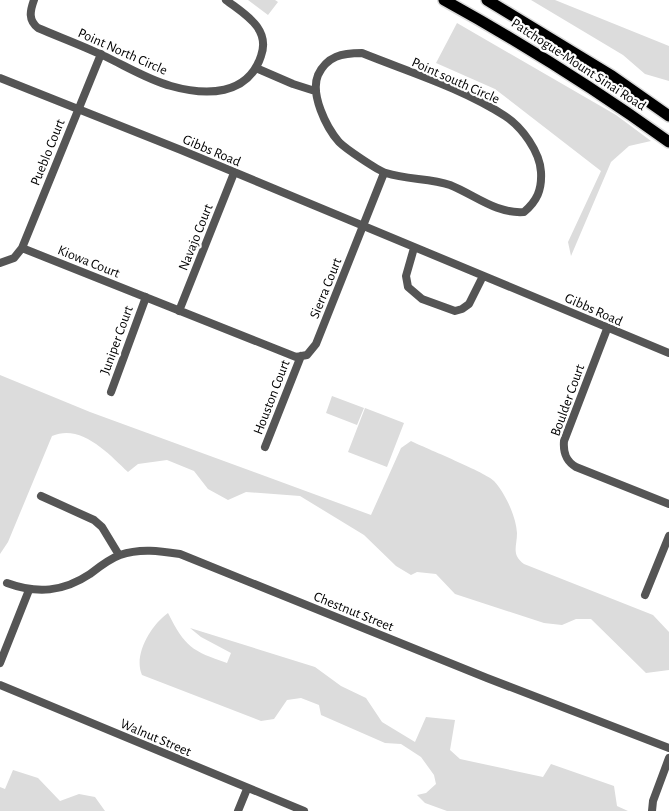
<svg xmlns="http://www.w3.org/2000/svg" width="669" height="811" font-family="'Alegreya Sans',sans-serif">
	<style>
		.green { fill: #dcdcdc }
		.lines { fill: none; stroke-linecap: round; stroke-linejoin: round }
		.highway-casing { stroke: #dbdbdb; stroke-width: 14 }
		.minor { stroke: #555; stroke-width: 8 }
		.highway { stroke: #000; stroke-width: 11 }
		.labels { text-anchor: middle; stroke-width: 4.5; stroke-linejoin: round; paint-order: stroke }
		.street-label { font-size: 14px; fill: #000; stroke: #fff }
	</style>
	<rect width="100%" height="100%" fill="#fff"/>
	<path class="green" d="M248,0h27l3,2 -10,13z
		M531,0h24l114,46v35l-24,-7 -22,-19z
		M457,23l159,92 35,26 -22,5 -18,16 -40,94 -3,-14 33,-71 -106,-82 -59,-26z
		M0,375l90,37 281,103 30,-67 10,-7c14,7 76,32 83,40 11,12 22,35 23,52 0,14 -6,21 7,31l129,51 16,17v38l-23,3 -55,-54h-15l-14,6 -18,-2 -89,-29 -19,-20 -19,-2 -6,3 -15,-9 -32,-31 -64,-39 -54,-4 -18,8 -20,-11 -14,-18 -27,-11 -29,4 -10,8c-19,-18 -47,-49 -76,-36l-44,106 -8,12z
		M332,396l32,12 -7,17 -31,-12z
		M365,408l39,15 -17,44 -39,-15z
		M168,613c17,34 24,38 59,50l4,-10 -30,-16 -11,-9 125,39 26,19 25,12 16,24 33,20 11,-25 29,3 -5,30 10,9 83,18 8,-13 63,22 3,20 11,5h-181l-22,-8 -8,-8 9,-2 10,-9 -2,-9 -13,-18 -20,-13 -16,-1 -64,-28 -2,-10 -18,-7 -14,2 -13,19 -13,2 -119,-46c-9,-20 9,-50 26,-62z
		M13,770l25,8 22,23 19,-7 16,3 10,14h-105v-24l5,2z"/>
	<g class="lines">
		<defs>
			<path id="highway" d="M444,0c78,43 153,90 225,142
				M487,0l125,76 57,40"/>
		</defs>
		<use href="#highway" class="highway-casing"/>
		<path class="minor" d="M34,0c-4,11 -6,20 4,28 21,9 43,17 64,27 22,10 46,25 69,31 35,10 77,10 90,-30 10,-28 -17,-42 -35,-56
			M362,53c47,19 100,35 143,63 17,11 35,36 36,56 1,18 -4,29 -17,40 -28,2 -49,-17 -74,-27 -20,-7 -43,-5 -64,-12 -9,-3 -40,-24 -47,-31 -13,-15 -29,-48 -21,-67 9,-19 24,-22 44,-22z
			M256,68l37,16 22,7
			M0,78l181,72 488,203
			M22,248l274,109 11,-2 9,-11 68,-171
			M414,248l-8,28 2,11 14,12 33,12 7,-2 7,-5 14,-28
			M0,263l14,-5 8,-10 79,-194
			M179,311l55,-138
			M607,329l-43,112c-1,12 2,20 12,26l93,37
			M111,392l35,-95
			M265,447l36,-91
			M41,496l53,24 8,7 17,28
			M7,583c30,11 56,9 83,-9 9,-7 19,-15 30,-19 20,-7 40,-4 60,-1l307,124 182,70
			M645,595l24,-59
			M0,663l29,-73
			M0,685l304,126
			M238,811l9,-22
			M652,811l1,-10 16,-43"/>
		<use href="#highway" class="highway"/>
	</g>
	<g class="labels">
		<g class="street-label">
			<text transform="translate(123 51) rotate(24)" y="5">Point North Circle</text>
			<text transform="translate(579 64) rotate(33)" y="5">Patchogue-Mount Sinai Road</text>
			<text transform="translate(456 80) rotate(24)" y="5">Point south Circle</text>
			<text transform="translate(212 150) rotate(23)" y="5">Gibbs Road</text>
			<text transform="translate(47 152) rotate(-68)" y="5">Pueblo Court</text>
			<text transform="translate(195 237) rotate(-68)" y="5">Navajo Court</text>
			<text transform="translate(89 261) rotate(22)" y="5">Kiowa Court</text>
			<text transform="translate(325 288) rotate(-68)" y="5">Sierra Court</text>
			<text transform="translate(594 309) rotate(24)" y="5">Gibbs Road</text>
			<text transform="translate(116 340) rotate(-70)" y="5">Juniper Court</text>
			<text transform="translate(271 397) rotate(-69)" y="5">Houston Court</text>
			<text transform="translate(567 400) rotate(-70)" y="5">Boulder Court</text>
			<text transform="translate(354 611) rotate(22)" y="5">Chestnut Street</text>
			<text transform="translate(156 737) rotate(23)" y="5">Walnut Street</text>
		</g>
	</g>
</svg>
